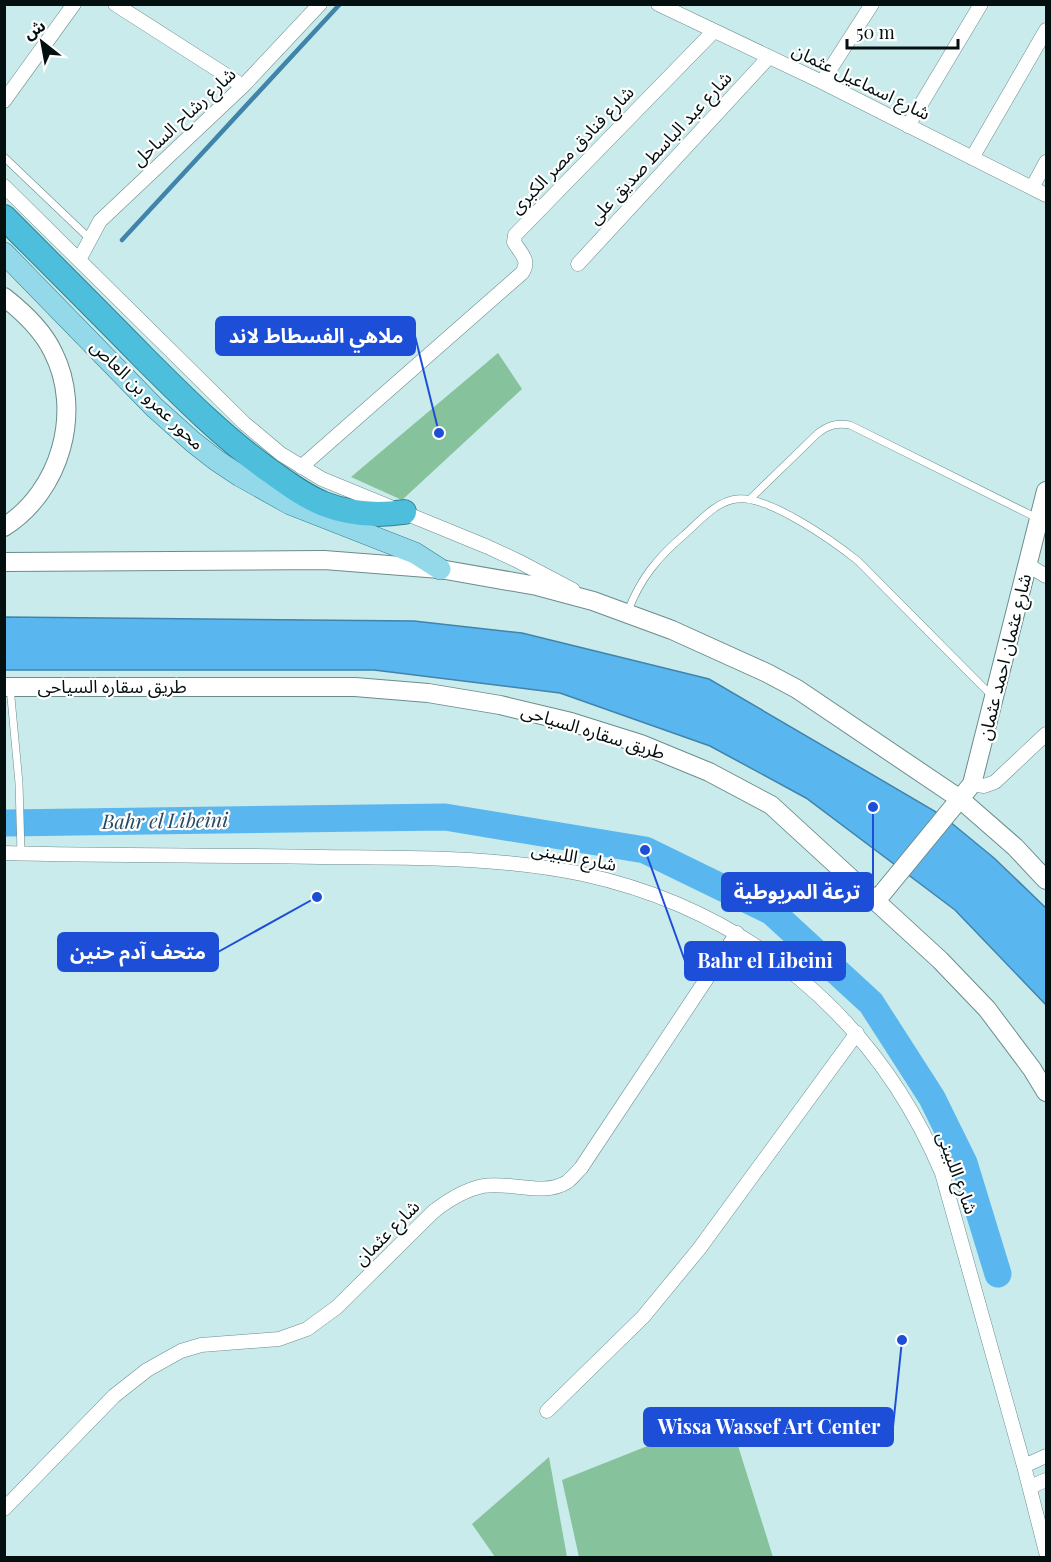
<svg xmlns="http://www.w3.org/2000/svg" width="1051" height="1562" font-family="'Playfair Display','Noto Sans Arabic',serif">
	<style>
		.green { fill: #86c29c }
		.water { fill: #59b6ef; stroke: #4084ac; stroke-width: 1.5 }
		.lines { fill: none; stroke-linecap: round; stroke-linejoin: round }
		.stream { stroke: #4084ac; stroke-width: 4.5 }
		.river { stroke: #59b6ef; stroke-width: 27 }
		.lane-casing { stroke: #6c8c8c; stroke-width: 8 }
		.street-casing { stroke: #6c8c8c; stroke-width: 15 }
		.secondary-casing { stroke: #6c8c8c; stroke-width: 20 }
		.primary-casing { stroke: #338194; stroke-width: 22 }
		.highway-casing { stroke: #338194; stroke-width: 26 }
		.lane { stroke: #fff; stroke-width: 7 }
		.street { stroke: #fff; stroke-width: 14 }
		.secondary { stroke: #fff; stroke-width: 18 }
		.primary { stroke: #94d9ea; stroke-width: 21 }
		.highway { stroke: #4dbfdc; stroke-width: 24 }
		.labels { text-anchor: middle; stroke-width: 4.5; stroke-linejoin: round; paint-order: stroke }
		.street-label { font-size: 18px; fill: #040f0f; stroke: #fff }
		.water-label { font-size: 20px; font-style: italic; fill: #254b64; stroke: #fff }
		.leader { fill: none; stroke: #1d4ed8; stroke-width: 2 }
		.callout-dot { fill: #1d4ed8; stroke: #fff; stroke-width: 2 }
		.callout { fill: #1d4ed8; stroke: #1d4ed8; stroke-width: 2 }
		.callout-label { font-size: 20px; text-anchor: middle; font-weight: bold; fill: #fff }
	</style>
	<rect width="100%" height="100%" fill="#c9ebeb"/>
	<path class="green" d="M498,353l24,36 -120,111 -51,-23z
		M728,1414l45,143h-194l-17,-77z
		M549,1457l18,100h-72l-23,-33z"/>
	<path class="water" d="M5,617l409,4 108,12 187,46 234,137 51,42 52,50v97l-91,-95 -149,-112 -96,-52 -150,-53 -186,-23h-369z"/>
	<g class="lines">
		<path class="stream" d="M122,240l218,-236"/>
		<path class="river" d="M6,823l439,-6 200,33 127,62 99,91 61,95 32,65 34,111"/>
		<defs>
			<path id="lane" d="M4,157l86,82
				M749,500l68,-66c11,-9 19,-11 33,-9l187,93
				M628,611c12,-32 30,-54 56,-76 15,-13 32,-34 53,-36 31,-4 96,42 121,62l134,135
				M10,687l9,96 2,70"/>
			<path id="street" d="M115,4l128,82
				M658,4l164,78 224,113
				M822,82l50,-78
				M4,101l70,-97
				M908,126l73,-122
				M972,158l74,-128
				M4,186l240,237 37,31 41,25 166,68 30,14 55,29
				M1032,188l14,-26
				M79,260l21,-39 143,-135 77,-82
				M578,264l191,-207
				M301,467l221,-194c9,-13 -2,-20 -8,-31l1,-7 199,-204
				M1028,565l18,11
				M972,784l12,2 11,-4 51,-48
				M4,853c106,3 211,2 317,4 87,1 175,-1 261,17 166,36 294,143 360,299l82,293 22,86
				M547,1411l96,-94 56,-68 158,-216
				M1024,1466l22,-10
				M1030,1487l16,-7
				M4,1509l110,-113 33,-26 34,-19 20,-6 78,-6 28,-10 30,-22 96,-95c15,-12 31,-22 50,-26 26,-5 61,11 84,-4 5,-4 10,-10 14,-14l156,-235"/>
			<path id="secondary" d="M4,297c18,14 39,34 49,55 30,59 8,139 -49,175
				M4,562l320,-2 116,9 97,17 56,15 79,29 95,43 30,16 163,110 55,48 31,33
				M4,687h351l73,6 72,12 71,17 70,22 68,28 62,33 169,155 47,49 45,60 14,23
				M876,901l96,-117 74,-293"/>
			<path id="primary" d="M4,253l150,154 39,35 23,18 24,16 50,28 125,49 25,16"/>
			<path id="highway" d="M4,217c47,47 94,94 141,142 40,40 79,79 125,112 17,12 34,25 54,33 26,10 53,12 80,8"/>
		</defs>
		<use href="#lane" class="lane-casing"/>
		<use href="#street" class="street-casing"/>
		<use href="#secondary" class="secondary-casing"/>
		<use href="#primary" class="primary-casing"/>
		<use href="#highway" class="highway-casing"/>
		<use href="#lane" class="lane"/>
		<use href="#street" class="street"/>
		<use href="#secondary" class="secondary"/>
		<use href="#primary" class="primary"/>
		<use href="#highway" class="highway"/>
	</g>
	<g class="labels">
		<g class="street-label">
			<text transform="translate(861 82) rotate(26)" y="6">شارع اسماعيل عثمان</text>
			<text transform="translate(184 117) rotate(-43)" y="6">شارع رشاح الساحل</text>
			<text transform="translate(660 148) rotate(-47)" y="6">شارع عبد الباسط صديق على</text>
			<text transform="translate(572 150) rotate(-46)" y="6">شارع فنادق مصر الكبرى</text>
			<text transform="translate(147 395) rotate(44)" y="6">محور عمرو بن العاص</text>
			<text transform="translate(1005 657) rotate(-76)" y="6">شارع عثمان احمد عثمان</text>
			<text x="112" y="693">طريق سقاره السياحى</text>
			<text transform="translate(593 732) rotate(17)" y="6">طريق سقاره السياحى</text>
			<text transform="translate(574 857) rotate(11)" y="6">شارع اللبينى</text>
			<text transform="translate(957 1173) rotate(70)" y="6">شارع اللبينى</text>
			<text transform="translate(387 1233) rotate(-45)" y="6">شارع عثمان</text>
		</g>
		<g class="water-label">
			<text transform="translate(165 821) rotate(-1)" y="7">Bahr el Libeini</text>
		</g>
	</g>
	<path class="leader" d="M439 433L415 336M873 807L873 892M317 897L218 952M645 850L685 961M902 1340L893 1427"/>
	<g class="callout-dot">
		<circle cx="439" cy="433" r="6"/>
		<circle cx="873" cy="807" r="6"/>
		<circle cx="317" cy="897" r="6"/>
		<circle cx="645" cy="850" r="6"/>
		<circle cx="902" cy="1340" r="6"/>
	</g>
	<g class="callout">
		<rect x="216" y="317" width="199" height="38" rx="6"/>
		<rect x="722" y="873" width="151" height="38" rx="6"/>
		<rect x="58" y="933" width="160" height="38" rx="6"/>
		<rect x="685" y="942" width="160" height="38" rx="6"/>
		<rect x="644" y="1408" width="249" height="38" rx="6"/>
	</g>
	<g class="callout-label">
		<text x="316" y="343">ملاهي الفسطاط لاند</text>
		<text x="797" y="899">ترعة المريوطية</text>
		<text x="138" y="959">متحف آدم حنين</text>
		<text x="765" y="968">Bahr el Libeini</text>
		<text x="769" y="1434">Wissa Wassef Art Center</text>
	</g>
	<rect width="1051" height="1562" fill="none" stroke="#040f0f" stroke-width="12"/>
	<g transform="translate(42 42) rotate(329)" stroke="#ffffff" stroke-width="4.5" paint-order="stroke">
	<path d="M0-4.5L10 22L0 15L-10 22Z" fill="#040f0f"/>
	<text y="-9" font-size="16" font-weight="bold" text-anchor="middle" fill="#040f0f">ش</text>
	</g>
	<path d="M847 39v9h111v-9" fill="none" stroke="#040f0f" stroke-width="3"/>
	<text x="856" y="39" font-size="18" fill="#040f0f" stroke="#ffffff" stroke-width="4.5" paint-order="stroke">50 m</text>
</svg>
